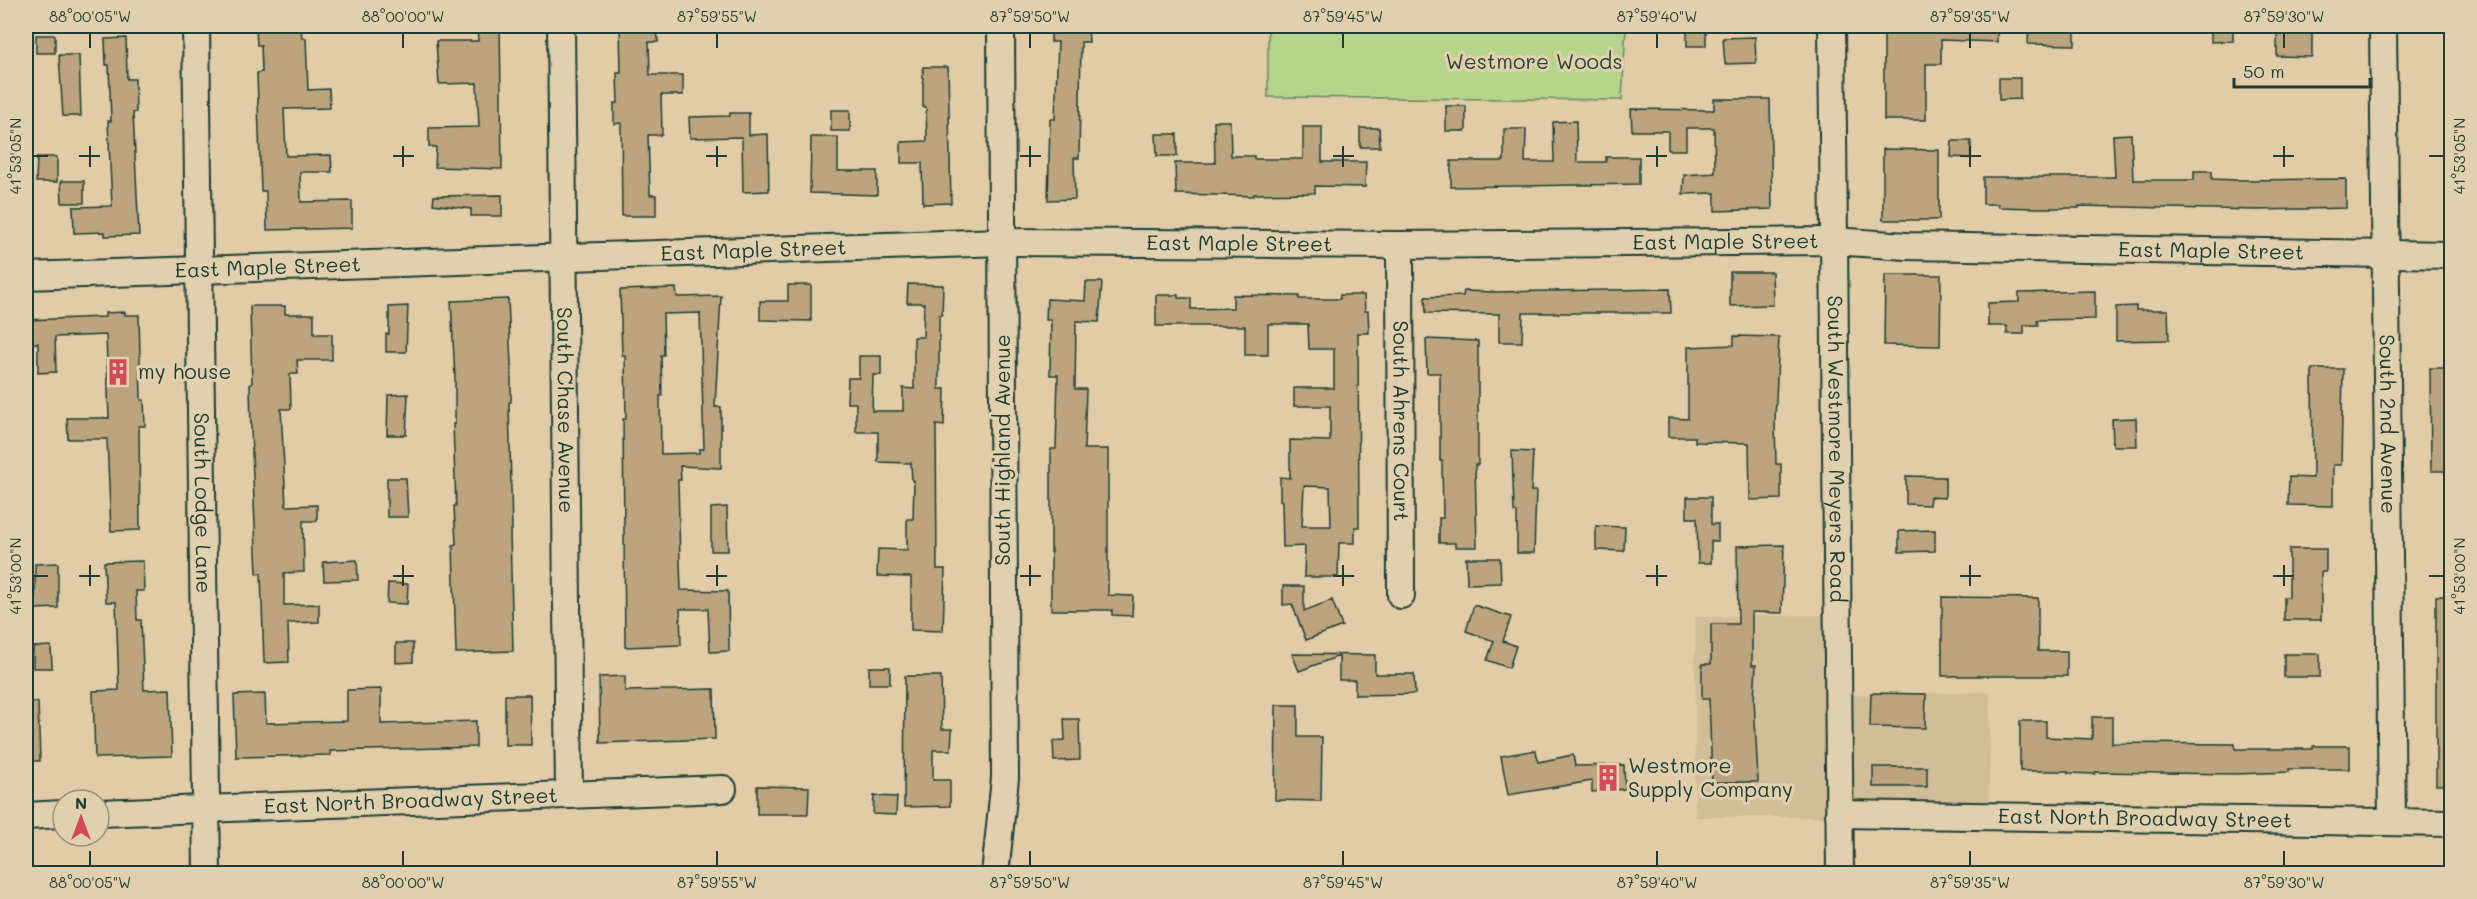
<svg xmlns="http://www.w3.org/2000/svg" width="2477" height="899" font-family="Mali,sans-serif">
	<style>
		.built { fill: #d2bd99 }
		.park { fill: #b6d48c; stroke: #6a8860; stroke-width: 1.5 }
		.building { fill: #bca47f; stroke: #1f3d34; stroke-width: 1.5; fill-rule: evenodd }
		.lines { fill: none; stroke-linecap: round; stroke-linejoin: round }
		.minor-casing { stroke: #1f3d34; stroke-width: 30 }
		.minor { stroke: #e1d0ad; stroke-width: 26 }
		.ticks { fill: none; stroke: #1f3d34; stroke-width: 2 }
		.labels { text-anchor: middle; stroke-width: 6; stroke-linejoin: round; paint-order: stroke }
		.park-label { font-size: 21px; fill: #274538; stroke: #e1d0ad }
		.street-label { font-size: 21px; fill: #1f3d34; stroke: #e1d0ad }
		.poi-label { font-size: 21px; fill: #1f3d34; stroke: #e1d0ad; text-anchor: start }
		.neatline { fill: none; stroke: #1f3d34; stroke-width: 2 }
		.ticks-label { font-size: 15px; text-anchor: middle; fill: #1f3d34 }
	</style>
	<rect width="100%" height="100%" fill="#e1cca7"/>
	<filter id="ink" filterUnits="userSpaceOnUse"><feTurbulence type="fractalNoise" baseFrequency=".0167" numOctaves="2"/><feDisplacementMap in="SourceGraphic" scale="12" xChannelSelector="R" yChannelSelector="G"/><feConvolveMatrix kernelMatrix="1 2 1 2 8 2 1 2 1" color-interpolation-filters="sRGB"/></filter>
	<g filter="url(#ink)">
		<path class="built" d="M1825,615v202h-130v-200z
			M1990,692l-1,118 -141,-2 -2,-113z"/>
		<path class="park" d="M1268,26h358l-4,74 -354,-3z"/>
		<path class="building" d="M477,26h23l2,143 -67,-2 1,-20h-7v-19l50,-1 -2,-44 -38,1 -3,-43h42z
			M620,26h37l1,16h-9l1,33h33v20h-22l1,40h-14l2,60h6v21h-34l-1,-93 -7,1v-21h4l-1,-30h4z
			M1051,26h37l1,16h-8l-2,116h-5l1,41 -27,1 2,-81h5l3,-77h-7z
			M1884,26h113v16l-56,-2v24h-15v56h-42z
			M2029,26h46v19l-47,-1z
			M2211,26h22v15l-22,1z
			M301,28l1,10h4l2,52 21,-1 1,19 -46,1 2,47 45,-1 1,17h-32l1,30 51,-1v27l-85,2 -1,-39h-5l-4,-118 5,-1 -1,-27h-4l-1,-16z
			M1687,29h19v17h-19z
			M2277,31l35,1v25l-35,-1z
			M36,35h19v18h-19z
			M1755,37l1,26 -31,1 -2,-26z
			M126,38l1,41h8l1,33 -3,1 6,122 -34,1v-4l-31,1 -1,-26 39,-1 -4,-85h3l-2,-56h-3l-1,-26z
			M59,55h20l2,61h-18z
			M923,67h25l3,136 -28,1 -1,-41h-21v-21l26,-1 -1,-34h-3z
			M1999,78h21v21l-21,1z
			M1714,99h56l2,110 -57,2v-18l-32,1 1,-19 31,-2 -1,-45h-28v22h-18v-19h-36l-1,-22 83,1z
			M1446,106h20v25h-20z
			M831,110h19v21h-19z
			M730,113h19v22l19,-1 1,57 -26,1 -1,-55 -52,1 -1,-21 41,-1z
			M1214,121h16l1,35h23v3h49v-32h19v35h44l-1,25 -50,-1v7l-61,1v2l-78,-2 -1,-31h40z
			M1576,121l1,41h29v-5h33v27l-188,3v-26h53v-32h22l-1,33h29l-1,-40z
			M1360,128h19l1,19h-20z
			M1156,134h21v22h-20z
			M2131,134l2,46h61v-9h18v8l24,1 110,-1v29l-90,2 -177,-4v2h-43l-38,-1v-3h-15v-27h132l-2,-42z
			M811,137h27v34h39v24l-67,-2z
			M1952,141h19v17l-20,-1z
			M1883,149l56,1v70h-56z
			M37,157h20v25h-21z
			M61,181h23v22h-22z
			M502,195v21h-31v-7l-38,-5 1,-8z
			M1730,272h42l1,33 -43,1z
			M1885,275h56l-1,71 -56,-1z
			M1086,282h16l-3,40 -23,-1 -1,68h11l-2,60h24v146l25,1 -1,20 -20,-1v-5h-61v-161h5l2,-74h-8l1,-55h-5l1,-21 38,2z
			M908,284l35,1 -1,30h-3v74h6l-1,37 -8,-1 1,144h8l-2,62 -32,-1v-53l-34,-1 1,-27 29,1v-31h6l1,-38h-2l-1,-18 -33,-1v-30h-22v-29h-9l1,-25h11v-22h22v19h-8l-1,36h31v-23l11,1v-52h9l1,-34h-17z
			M788,285h23v36l-51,-1v-19h28z
			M676,288l1,9 44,-1 -6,111h6v61l-41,-2 1,14h-3l2,83 1,27 47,1 1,60 -19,1 -2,-43h-28l1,36 -56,2 -2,-228h3l-1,-64h-3l-2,-65zM700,313l4,136h-5v4l-38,1 -1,-58h2l-1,-41h3l-1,-41z
			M1670,289l1,24h-148l-1,29h-23v-28l-73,-1 -1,-16 38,-1 1,-5 31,1z
			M2095,291v28l-58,1 1,5h-14v9h-17v-8h-19v-23l31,-1v-9z
			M1156,295h22v3h13v11l42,-1v-13l66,1v3h41v-4h24l1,16h3l1,22h-11l1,194h-4v16h-16l-1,34h-34l1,-31 -22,1 -1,-46 -2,-1v-23l10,1v-38l40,1v-35h-36v-18h40v-39h-25l-1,-25h-40v31h-23v-29h-89zM1304,486l26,1 1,39h-29z
			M508,299l3,65v38h-2l3,128h-2l3,121 -57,2 -3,-108 3,-1 -2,-38h2l-3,-82h2v-46l-4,-77z
			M250,306h35v8h29v20h18v26h-35l1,14h-8l1,35h-10l5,97 31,-1v16h-14l1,51 -20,1v32l35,-1v18l-31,1 1,39 -25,1 -3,-90 -4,1 -6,-145 -1,-45h2z
			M408,306l-2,46h-20v-18h3v-27z
			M2136,306v4h32l1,30 -53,1v-34z
			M125,312v3h14l2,85h3l1,26h-6l1,104 -29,1 -4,-92h-39l-1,-21h42l-3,-83 -51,2 1,35 -18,1v-30h-12v-23l79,-3v-4z
			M1734,336l45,1 -4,83 1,44h5v35l-31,1 -1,-57 -54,-1v-5h-27v-19l20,1v-72l46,-2z
			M1426,339l52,2v124h-3l2,82h-22v-4h-16v-25h4l-1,-57h-2v-88h-13z
			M2430,368h21v103h-20z
			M2312,369h31l-2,96h-8v41l-45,-1 1,-28 24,1z
			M408,394l-2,41h-19l1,-40z
			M2136,418l1,28h-24l-1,-27z
			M1512,451l21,1 -2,39h5l-2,62h-17v-41h-3z
			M1906,476l39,1v21l-15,-1 -1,8 -23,-1z
			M387,478h19l2,39h-21z
			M1687,497h24v27h7v17h-7v22h-13l-1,-45h-10z
			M727,507l1,44h-17v-43z
			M1596,526l29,1 -1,24 -28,-1z
			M1935,530v21l-36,1v-21z
			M1784,545l-2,68 -30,-1v53h4l-2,34 4,83h-46l-3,-83h-7v-35h9v-40h27l-1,-78z
			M2289,549h37v23h-5v48h-37v-23h5z
			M1466,558h34l1,25 -34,1z
			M357,560l1,20 -34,1 -1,-19z
			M143,561l1,30h-8l1,29h4l3,70 26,-1 2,67 -77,2 -2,-67 26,-1 -3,-88h-10l-2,-40z
			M58,563v45l-23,1v-45z
			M388,583l20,1 -1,20 -20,-1z
			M1283,586h21v25l28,-11 10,26 -36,14 -14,-36 -9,1z
			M2436,596h15v189h-15z
			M1942,597l96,1v53h29v25h-125z
			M1474,605l37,12 -8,24 13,5 -7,22 -22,-8 7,-19 -28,-10z
			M396,643h17v19l-17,1z
			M51,646l1,22h-19v-21z
			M1292,654l83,1v19h39l1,20 -60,1v-15h-16v-24l-40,15z
			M2284,654h36v23h-36z
			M869,667h21v17h-21z
			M625,676v15l89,-2 1,50 -115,4 -1,-66z
			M905,676h36l1,53h10l-1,21h-18v30h17v26l-46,1z
			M381,689v35l95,-3v26l-146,4 1,4 -95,2 -2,-62 31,-1 1,29 81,-2v-31z
			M1871,693l55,1 -1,34 -55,-1z
			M505,695h25l1,50h-26z
			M26,702h12l2,59h-14z
			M1276,705h22v32h24l-1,64 -46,-1z
			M2092,717h20v26l123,1v5h78v-3h37v23h-61v3l-54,2 -140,-2v2l-27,-1v-2h-48v-50h26v16l46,2z
			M1064,719h15l1,41 -26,1 -1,-20 12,-1z
			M1536,750l2,12 35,-7 2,11 49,-1 1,24 -33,3v-11l-84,14 -7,-39z
			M1873,767h54v20h-54z
			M757,786l52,1 -1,27h-51z
			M874,796l23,1 -1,18 -23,-1z"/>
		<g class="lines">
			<defs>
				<g id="minor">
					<path id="s1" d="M196,26l11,848"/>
					<path id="s2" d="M561,26l8,769"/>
					<path id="s3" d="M1832,26l8,848"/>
					<path id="s4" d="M2383,26l9,796"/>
					<path id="s5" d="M1400,245l1,350"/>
					<path id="s6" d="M26,276l976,-34 398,3 434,-4 72,5 546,9"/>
					<path id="s7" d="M99,813l624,-24"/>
					<path id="s8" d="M1839,814l613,9"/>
					<path d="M26,816l37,-2"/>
					<path d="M995,874l10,-96 -4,-752"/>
				</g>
			</defs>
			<use href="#minor" class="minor-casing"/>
			<use href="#minor" class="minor"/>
		</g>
	</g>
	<path class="ticks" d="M90,33v15M403,33v15M717,33v15M1030,33v15M1343,33v15M1657,33v15M1970,33v15M2284,33v15M90,146v21M403,146v21M717,146v21M1030,146v21M1343,146v21M1657,146v21M1970,146v21M2284,146v21M33,156h15M79,156h21M393,156h21M706,156h21M1020,156h21M1333,156h21M1646,156h21M1960,156h21M2273,156h21M2429,156h15M90,565v21M403,565v21M717,565v21M1030,565v21M1343,565v21M1657,565v21M1970,565v21M2284,565v21M33,576h15M79,576h21M393,576h21M706,576h21M1020,576h21M1333,576h21M1646,576h21M1960,576h21M2273,576h21M2429,576h15M90,851v15M403,851v15M717,851v15M1030,851v15M1343,851v15M1657,851v15M1970,851v15M2284,851v15"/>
	<defs>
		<symbol id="building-bare" viewBox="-9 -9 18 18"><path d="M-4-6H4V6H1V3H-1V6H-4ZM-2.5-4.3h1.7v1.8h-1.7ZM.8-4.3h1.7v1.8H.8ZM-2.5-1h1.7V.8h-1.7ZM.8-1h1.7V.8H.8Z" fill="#d1495b" stroke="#e1d0ad" stroke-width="2.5" paint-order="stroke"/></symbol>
	</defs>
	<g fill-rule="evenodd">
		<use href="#building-bare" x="99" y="353" width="38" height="38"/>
		<use href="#building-bare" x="1589" y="759" width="38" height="38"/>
	</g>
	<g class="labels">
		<g class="park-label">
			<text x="1534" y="69">Westmore Woods</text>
		</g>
		<g class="street-label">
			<text dy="7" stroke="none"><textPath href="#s6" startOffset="1700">East Maple Street</textPath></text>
			<text dy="7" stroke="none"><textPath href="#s6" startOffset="1214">East Maple Street</textPath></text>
			<text dy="7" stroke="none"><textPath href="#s6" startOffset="728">East Maple Street</textPath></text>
			<text dy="7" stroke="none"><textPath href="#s6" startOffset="2186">East Maple Street</textPath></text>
			<text dy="7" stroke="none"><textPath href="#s6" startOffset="242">East Maple Street</textPath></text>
			<text dy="7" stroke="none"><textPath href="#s2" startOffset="384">South Chase Avenue</textPath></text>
			<text dy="7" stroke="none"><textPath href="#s5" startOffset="176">South Ahrens Court</textPath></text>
			<text dy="7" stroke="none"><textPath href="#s4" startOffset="398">South 2nd Avenue</textPath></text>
			<text transform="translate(1003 450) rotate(-90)" y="7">South Highland Avenue</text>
			<text dy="7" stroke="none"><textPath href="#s3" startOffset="423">South Westmore Meyers Road</textPath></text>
			<text dy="7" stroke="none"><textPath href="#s1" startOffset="477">South Lodge Lane</textPath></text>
			<text dy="7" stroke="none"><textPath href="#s7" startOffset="312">East North Broadway Street</textPath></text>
			<text dy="7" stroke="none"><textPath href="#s8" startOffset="306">East North Broadway Street</textPath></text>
		</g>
		<g class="poi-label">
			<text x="138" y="379">my house</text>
			<text x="1628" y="773">Westmore<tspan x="1628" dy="24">Supply Company</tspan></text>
		</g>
	</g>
	<rect width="2477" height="899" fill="none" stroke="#e1d0ad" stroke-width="66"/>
	<g transform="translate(81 818)"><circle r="28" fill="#e1d0ad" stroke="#93957d" stroke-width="1.5"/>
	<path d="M0-4.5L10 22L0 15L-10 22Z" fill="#d1495b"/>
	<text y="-9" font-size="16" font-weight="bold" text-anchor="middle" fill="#1f3d34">N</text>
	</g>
	<path d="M2234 78v9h136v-9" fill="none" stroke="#1f3d34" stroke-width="3"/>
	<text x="2243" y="78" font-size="18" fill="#1f3d34" stroke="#e1d0ad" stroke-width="4.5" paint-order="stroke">50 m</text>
	<rect x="33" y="33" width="2411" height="833" class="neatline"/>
	<g class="ticks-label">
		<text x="90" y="22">88°00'05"W</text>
		<text x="403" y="22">88°00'00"W</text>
		<text x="717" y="22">87°59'55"W</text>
		<text x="1030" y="22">87°59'50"W</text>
		<text x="1343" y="22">87°59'45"W</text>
		<text x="1657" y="22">87°59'40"W</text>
		<text x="1970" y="22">87°59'35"W</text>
		<text x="2284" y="22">87°59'30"W</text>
		<text transform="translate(16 156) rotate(-90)" y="5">41°53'05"N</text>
		<text transform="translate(2460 156) rotate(-90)" y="5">41°53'05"N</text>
		<text transform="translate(16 576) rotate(-90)" y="5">41°53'00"N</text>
		<text transform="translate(2460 576) rotate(-90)" y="5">41°53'00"N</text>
		<text x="90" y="888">88°00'05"W</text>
		<text x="403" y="888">88°00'00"W</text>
		<text x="717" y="888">87°59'55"W</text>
		<text x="1030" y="888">87°59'50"W</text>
		<text x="1343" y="888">87°59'45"W</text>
		<text x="1657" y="888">87°59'40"W</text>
		<text x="1970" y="888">87°59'35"W</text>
		<text x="2284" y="888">87°59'30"W</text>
	</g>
</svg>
